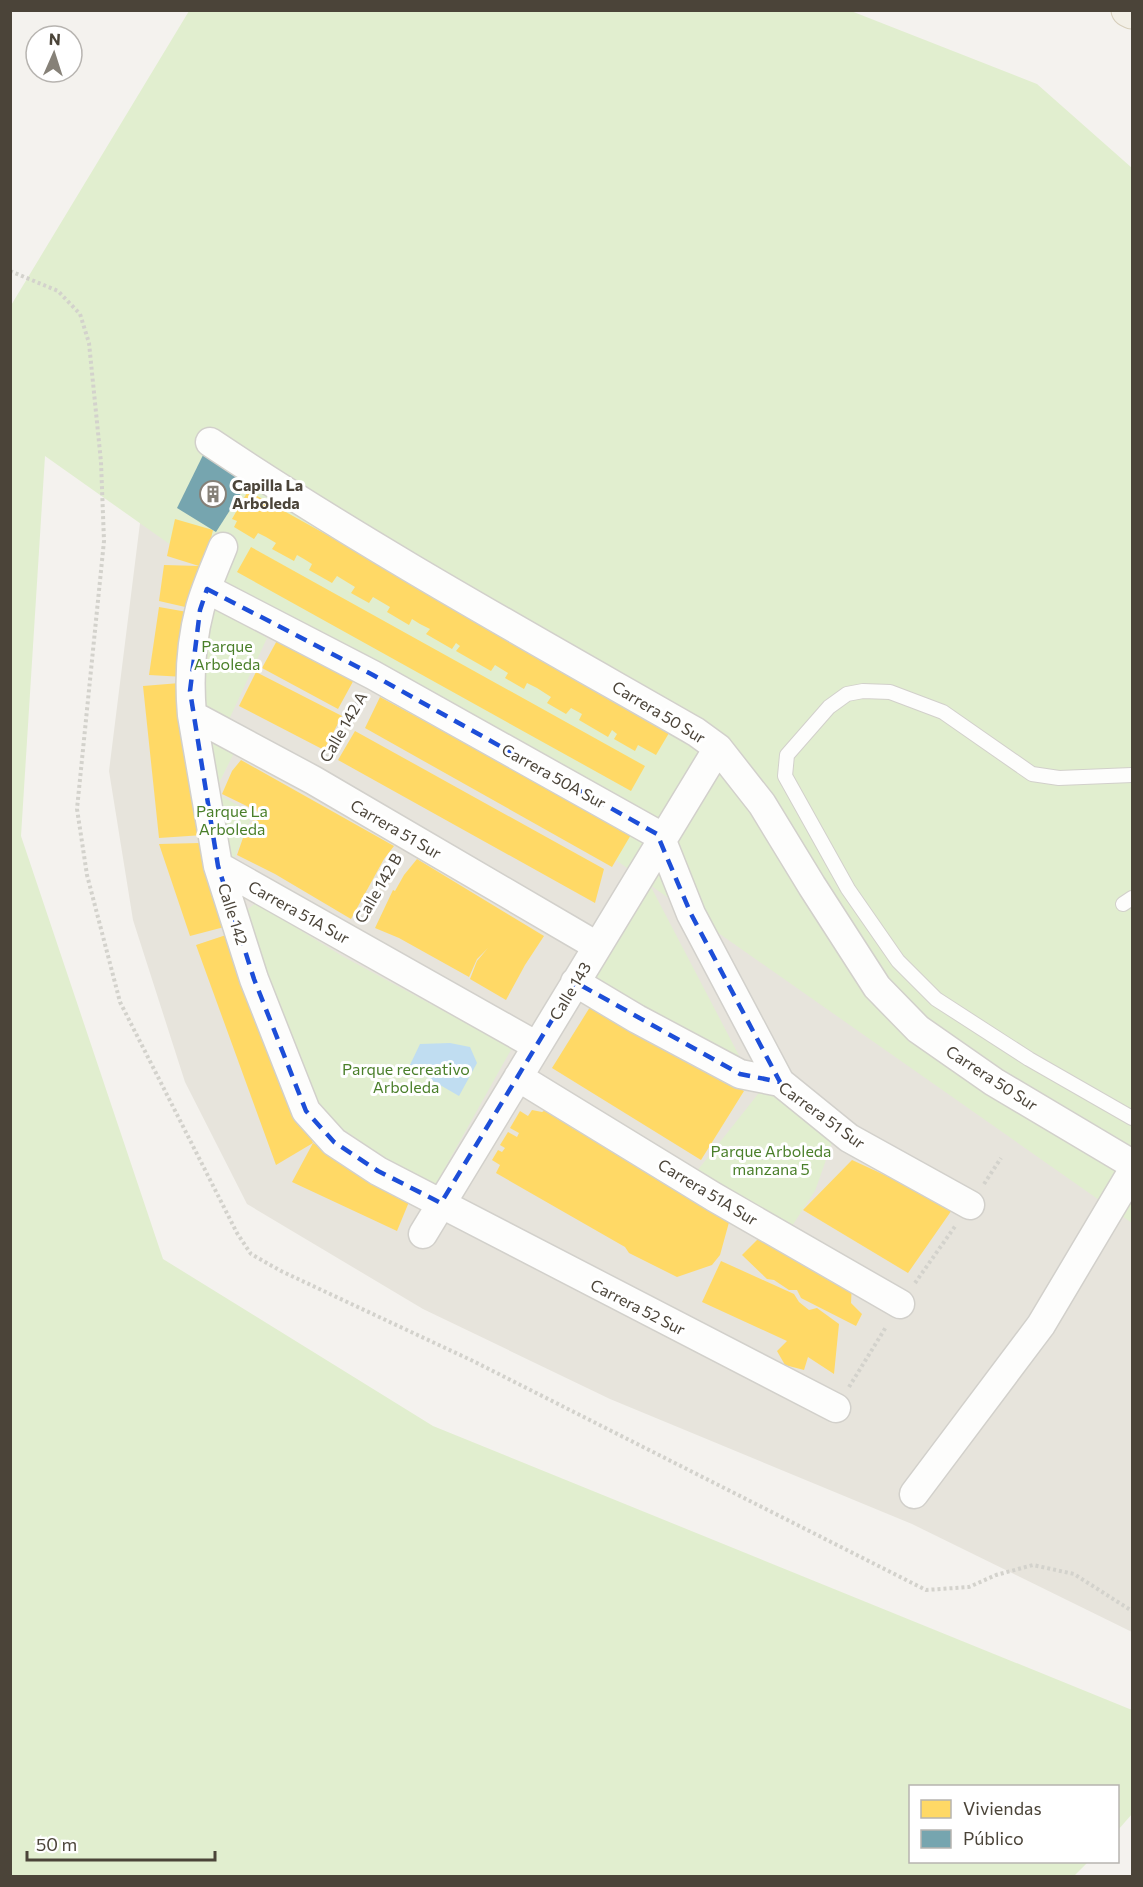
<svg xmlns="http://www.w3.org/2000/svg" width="1143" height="1887" font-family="Commissioner,sans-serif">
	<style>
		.residential { fill: #e7e4dc }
		.green { fill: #e1eecf }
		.water { fill: #c0ddf1 }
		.homes { fill: #ffd966 }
		.public { fill: #76a5af }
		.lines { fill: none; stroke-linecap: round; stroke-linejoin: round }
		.lane-casing { stroke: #d2d0cb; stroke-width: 16 }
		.street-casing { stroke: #d2d0cb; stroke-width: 31 }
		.primary-casing { stroke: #d6cebb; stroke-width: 35 }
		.path { stroke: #d3d2cc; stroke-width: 4; stroke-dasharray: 3 3; stroke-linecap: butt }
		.lane { stroke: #fdfdfc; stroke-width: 14 }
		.street { stroke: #fdfdfc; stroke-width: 28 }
		.primary { stroke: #f2efe6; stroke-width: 33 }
		.marked { fill: none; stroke: #1d4ed8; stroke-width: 4.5; stroke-dasharray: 12 8; stroke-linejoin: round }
		.labels { text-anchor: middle; stroke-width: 6; stroke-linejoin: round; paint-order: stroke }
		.poi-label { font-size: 16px; font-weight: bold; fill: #4b4439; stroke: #fff; text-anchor: start }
		.park-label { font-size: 16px; fill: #4a7f2a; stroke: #fff }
		.street-label { font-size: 16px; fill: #4b4439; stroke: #fff }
	</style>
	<rect width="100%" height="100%" fill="#f4f2ee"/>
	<path class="residential" d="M145,483l987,657v492l-220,-108 -302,-125 -187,-90 -176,-105 -62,-122 -52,-162 -24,-149z"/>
	<path class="green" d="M189,11h662l186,73 95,84v1055l-482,-338 96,184 -164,-96 55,-98 -592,-419 -24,380 142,423 270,167 699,284v104l-14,16v-44h-208v76h178l-14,14h-1063l-1,-1569z
		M216,609l51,29 -41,88 -25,-19 -4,-54z
		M208,736l27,15 -16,32z
		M211,791l42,22 -23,56z
		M256,903l86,53 170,92 -80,143 -92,-64 -33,-32 -70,-178z
		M762,1089l72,48 -19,54 -25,38 -93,-58z"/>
	<path class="water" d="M450,1043l20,4 7,16 -18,33 -50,-29 11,-23z"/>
	<path class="homes" d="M248,491l189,105 232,137 -13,22 -18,-10 -3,6 -21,-12 3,-5 -5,-4 -4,7 -29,-17 3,-6 -11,-6 -5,6 -19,-11 4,-6 -14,-9 -10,-5 -3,6 -19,-11 3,-5 -13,-8 -4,6 -35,-20 4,-5 -4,-3 -4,6 -26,-15 4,-5 -10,-5 -8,-5 -3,6 -22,-13 3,-5 -17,-10 -4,6 -18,-10 4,-6 -18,-11 -5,7 -23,-13 3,-6 -8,-5 -7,-4 -3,6 -22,-12 4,-6 -10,-6 -8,-4 -4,6 -20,-12 3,-6 -5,-2z
		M175,519l38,11 -9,38 -5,-2 -5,43 -35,-8 5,-36 35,1 -32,-10z
		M251,547l394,219 -14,25 -394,-219z
		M159,607l34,6 -8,64 -36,-2z
		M280,635l76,41 -18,33 -76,-41z
		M256,672l86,44 -18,34 -85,-44z
		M180,683l23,152 -44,3 -16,-152z
		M380,697l252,136 -20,34 -247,-139z
		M355,731l249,138 -9,34 -257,-143z
		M241,760l153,86 -10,13 -33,60 -76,-45 -38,-19 8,-23 14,-20 -37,-18 10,-23z
		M200,843l28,83 -38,10 -31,-92z
		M417,859l127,77 -19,29 -19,35 -36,-21 7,-18 11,-13 -11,11 -8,18 -70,-39 -24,-10 18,-38 2,1 9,-16z
		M229,934l84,209 98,54 -14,34 -105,-49 21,-39 -37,22 -80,-220z
		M595,999l149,92 -43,69 -149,-92z
		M551,1107l25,14 -4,7 36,19 7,7 75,41 13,13 28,7 -11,40 -8,10 -35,12 -48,-24 -4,-6 -129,-74 4,-8 -8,-5 6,-10 4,2 3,-4 -5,-3 8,-13 9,5 2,-4 -9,-5 10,-17 8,5 4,-6 10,2z
		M852,1160l102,47 -46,66 -105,-63z
		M759,1238l93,45 -1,20 11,11 -6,12 -55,-28 -4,-8h-8l-15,-10 -7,-1 -25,-24z
		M721,1261l73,33 5,8 10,8 8,-2 22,16 -5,50 -26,-17 -4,13 -19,-5 -8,-14 10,-10 -85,-39z"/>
	<path class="public" d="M206,449l44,30 -34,53 -39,-24z"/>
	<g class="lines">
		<defs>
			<path id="lane" d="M1132,775l-73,3 -27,-4 -89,-62 -53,-20 -27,-1 -16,3 -18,13 -42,48 -2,21 63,113 50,72 38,38 93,60 103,59
				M1123,904l9,-6"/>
			<path id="street" d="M210,442c157,105 322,196 486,290l22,16 44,56 50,82 65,101 41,42 76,53 138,82
				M223,547c-8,20 -17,40 -23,61 -9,34 -11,73 -8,107l26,151 36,113 52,132 28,31 44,29 458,237
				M207,589l166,86 284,159 5,7 29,73 89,168
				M192,715l121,65 284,166
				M218,866l319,180
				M575,982l62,37 103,55 40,8 69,56 121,67
				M518,1077l196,120 186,107
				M423,1234l295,-486
				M914,1494l127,-169 91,-153"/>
			<path id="primary" d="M1128,10l4,2"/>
		</defs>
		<use href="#lane" class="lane-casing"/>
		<use href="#street" class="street-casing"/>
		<use href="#primary" class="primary-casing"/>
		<path class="path" d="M10,271l48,20 22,23 9,29 12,119 3,79 -27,268 10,66 33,127 117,231 14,21 30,17 192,90 453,229 43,-3 27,-12 37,-10 41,9 58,37
			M326,757l35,-61
			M361,919l35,-61
			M984,1184l17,-26
			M915,1283l41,-58
			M849,1387l37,-60"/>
		<use href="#lane" class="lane"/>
		<use href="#street" class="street"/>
		<use href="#primary" class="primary"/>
	</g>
	<path class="marked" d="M207,589l166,86 284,159 34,80 89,168 -40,-8 -165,-92 -134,221 -63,-32 -44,-29 -28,-31 -52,-132 -36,-113 -28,-175 10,-81z"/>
	<defs>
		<symbol id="building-ring" viewBox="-11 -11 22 22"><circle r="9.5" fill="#fff" stroke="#868178" stroke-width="1.5"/><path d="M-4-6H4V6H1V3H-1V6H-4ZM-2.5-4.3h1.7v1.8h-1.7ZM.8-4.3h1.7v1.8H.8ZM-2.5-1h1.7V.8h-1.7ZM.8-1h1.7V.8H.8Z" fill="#868178"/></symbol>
	</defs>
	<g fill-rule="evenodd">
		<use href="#building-ring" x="198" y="479" width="30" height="30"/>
	</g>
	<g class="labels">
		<g class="poi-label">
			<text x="232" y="491">Capilla La<tspan x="232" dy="18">Arboleda</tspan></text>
		</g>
		<g class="park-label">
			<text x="227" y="652">Parque<tspan x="227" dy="18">Arboleda</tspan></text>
			<text x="232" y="817">Parque La<tspan x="232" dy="18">Arboleda</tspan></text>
			<text x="406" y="1075">Parque recreativo<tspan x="406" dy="18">Arboleda</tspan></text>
			<text x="771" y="1157">Parque Arboleda<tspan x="771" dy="18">manzana 5</tspan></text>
		</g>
		<g class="street-label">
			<text transform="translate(659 712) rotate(31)" y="6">Carrera 50 Sur</text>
			<text transform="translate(343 727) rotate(-60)" y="6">Calle 142 A</text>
			<text transform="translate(554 776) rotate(29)" y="6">Carrera 50A Sur</text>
			<text transform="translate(396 829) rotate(30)" y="6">Carrera 51 Sur</text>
			<text transform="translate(378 888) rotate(-60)" y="6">Calle 142 B</text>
			<text transform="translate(299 912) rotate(29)" y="6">Carrera 51A Sur</text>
			<text transform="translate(233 914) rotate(72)" y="6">Calle 142</text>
			<text transform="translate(570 991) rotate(-59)" y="6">Calle 143</text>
			<text transform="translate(992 1078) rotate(33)" y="6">Carrera 50 Sur</text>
			<text transform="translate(822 1115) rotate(36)" y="6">Carrera 51 Sur</text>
			<text transform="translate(708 1192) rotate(31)" y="6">Carrera 51A Sur</text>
			<text transform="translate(638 1307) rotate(27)" y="6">Carrera 52 Sur</text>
		</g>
	</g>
	<rect width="1143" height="1887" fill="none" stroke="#4b4439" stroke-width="24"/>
	<rect x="909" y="1785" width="210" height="78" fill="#ffffff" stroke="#b7b4b0" stroke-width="1.5"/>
	<rect x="921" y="1800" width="30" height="18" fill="#ffd966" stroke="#b7b4b0" stroke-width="1.5"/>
	<text x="963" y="1815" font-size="18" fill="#4b4439">Viviendas</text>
	<rect x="921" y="1830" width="30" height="18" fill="#76a5af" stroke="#b7b4b0" stroke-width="1.5"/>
	<text x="963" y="1845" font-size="18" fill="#4b4439">Público</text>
	<g transform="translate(54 54) rotate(3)"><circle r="28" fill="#ffffff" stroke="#b7b4b0" stroke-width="1.5"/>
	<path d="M0-4.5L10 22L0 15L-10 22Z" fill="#868178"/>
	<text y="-9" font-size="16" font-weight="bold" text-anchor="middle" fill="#4b4439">N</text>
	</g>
	<path d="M27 1851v9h188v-9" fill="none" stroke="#4b4439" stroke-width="3"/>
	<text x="36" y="1851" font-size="18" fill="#4b4439" stroke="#ffffff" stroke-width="4.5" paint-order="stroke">50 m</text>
</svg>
